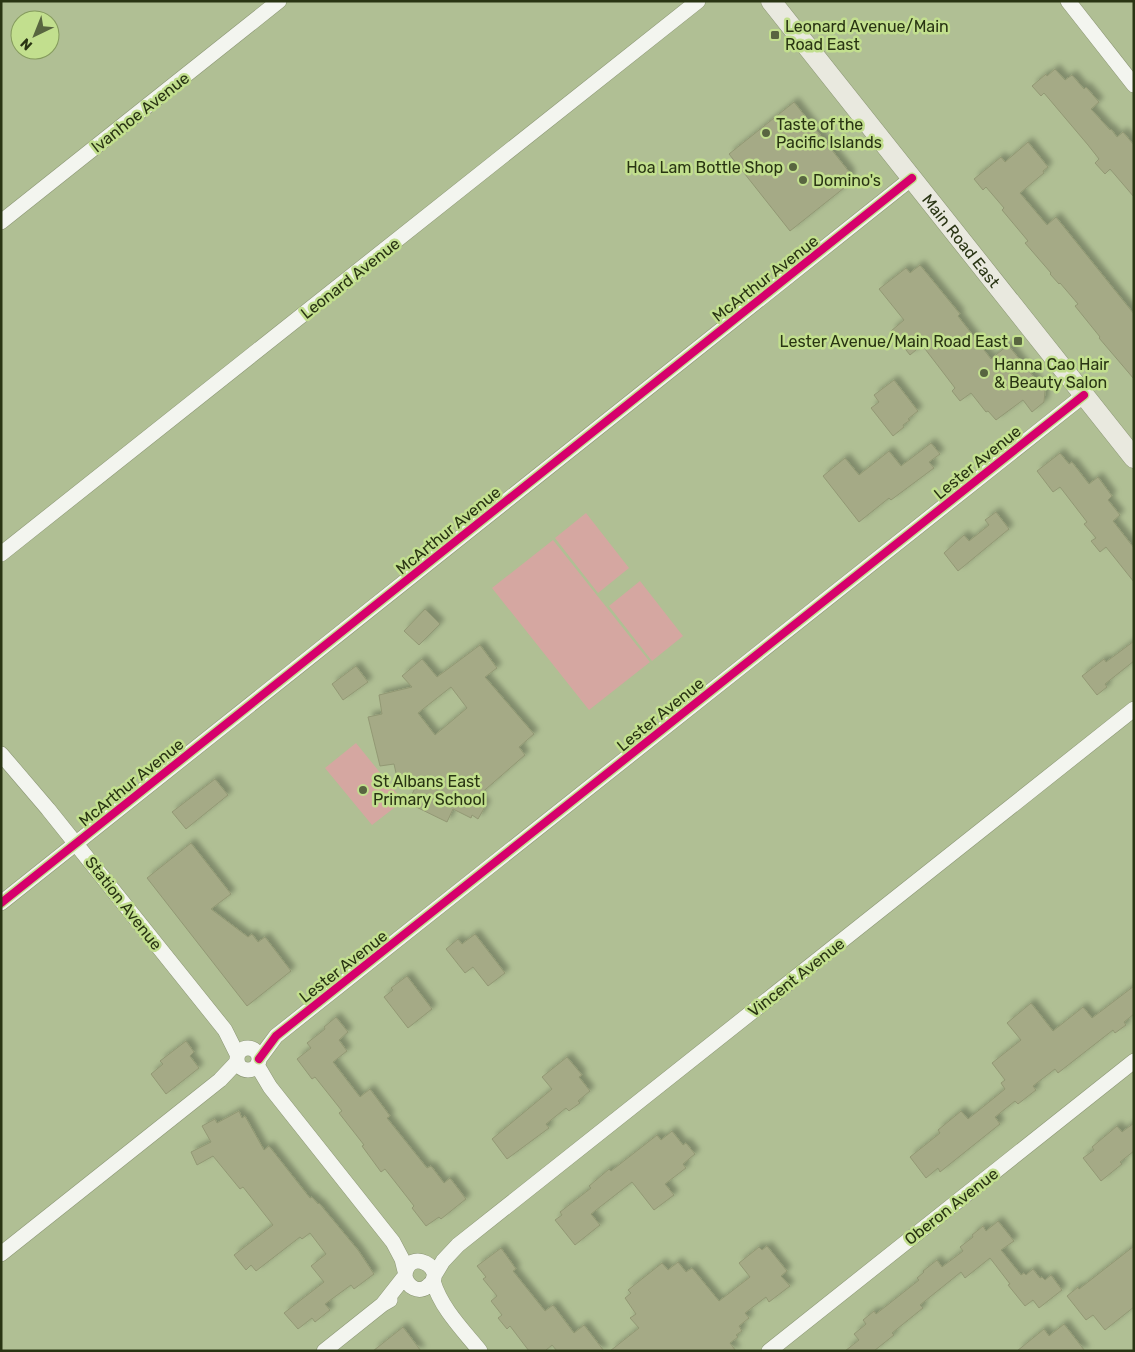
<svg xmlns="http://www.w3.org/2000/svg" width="1135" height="1352" font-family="Rubik,sans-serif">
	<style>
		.green { fill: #d5a7a1 }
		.building { fill: #a5aa86; stroke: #929874; fill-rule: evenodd; filter: url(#shadow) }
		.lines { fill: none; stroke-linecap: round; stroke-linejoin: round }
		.street-casing { stroke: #8b9674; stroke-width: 16 }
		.secondary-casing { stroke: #8b9674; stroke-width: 21 }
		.street { stroke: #f3f5ef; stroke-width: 15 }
		.secondary { stroke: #e9e9df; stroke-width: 20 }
		.cycleway-casing { stroke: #c2df8e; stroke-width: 11 }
		.cycleway { stroke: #d6006c; stroke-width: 8 }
		.poi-dot { fill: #586540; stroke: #c2df8e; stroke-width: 2 }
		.labels { text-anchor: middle; stroke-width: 5; stroke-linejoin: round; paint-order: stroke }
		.poi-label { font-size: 16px; fill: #293413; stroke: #c2df8e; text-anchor: start }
		.street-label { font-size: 16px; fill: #293413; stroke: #c2df8e }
	</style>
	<defs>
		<filter id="shadow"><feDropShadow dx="4.5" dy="-4.5" stdDeviation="2.5" flood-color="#0004"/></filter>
	</defs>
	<rect width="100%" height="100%" fill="#b0bf94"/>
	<path class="green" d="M586,513l43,55 -31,25 -43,-55z
		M553,540l97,122 -61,48 -97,-122z
		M640,581l43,55 -31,25 -43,-55z
		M356,743l47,58 -31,24 -47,-57z"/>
	<path class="building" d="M1055,69l10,11 7,-5 12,14 2,-2 13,15 -8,7 19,21 1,-1 6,8 6,-5 11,13v52l-24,-28 -5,5 -10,-11 4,-4 -11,-14 -44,-52 -3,3 -9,-10 14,-12 1,2z
		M794,102l56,71 -1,11 -59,47 -61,-77z
		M1028,142l20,25 -5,4 1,2 -24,20 27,32 9,-8 78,97v65l-35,-41 1,-1 -25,-31 3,-2 -18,-21 -1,1 -9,-10 1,-1 -26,-30 3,-2 -26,-31 2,-2 -18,-21 -3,3 -9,-11 27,-22 4,5z
		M920,265l40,49 -2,2 33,43 17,-14 37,46 -1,11 -12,10 -9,-12 -27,20 -8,-9 -2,1 -15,-19 -11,8 -8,-10 3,-3 -33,-43 -12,10 -19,-24 13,-11 -25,-31 27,-21 4,5z
		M894,380l24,31 -10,8 2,1 -7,5 1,2 -11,9 -22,-28 8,-6 -5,-7z
		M931,443l9,11 -11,8 5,6 -43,32 -2,-2 -30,24 -36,-46 22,-18 14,17 30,-24 12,15z
		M1060,453l9,11 3,-2 17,22 9,-7 14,19 -4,4 12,15 -7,6 21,27v34l-28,-35 -6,5 -9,-11 5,-3 -12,-14 3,-2 -27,-35 -7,5 -16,-21z
		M996,512l13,17 -51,42 -14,-18 20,-18 5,6 20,-16 -4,-5z
		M425,609l15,15 -21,21 -15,-14z
		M1134,641v20l-29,23 2,3 -10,8 -15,-19 22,-17 2,3z
		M480,645l17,23 -12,9 49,57 -15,13 6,8 -47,41 8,9 -8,14 -6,-4 -1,3 -18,-9 -6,13 -39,-19 7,-15 -17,-6 -4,-18 -14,2 -12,-49 14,-3 -3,-19 33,-8 -10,-11 20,-17 15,18zM451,687l16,21 -32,27 -17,-22z
		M356,666l12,16 -25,18 -11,-16z
		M215,779l13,16 -42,34 -14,-17z
		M191,843l40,51 -20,15 37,28 4,-3 6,8 7,-5 26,34 -44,35 -100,-128z
		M475,934l30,39 -17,13 -15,-19 -8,6 -19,-24 12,-10 4,5z
		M407,976l25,33 -24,19 -24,-31 9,-7 -2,-2z
		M1134,986v28l-10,8 2,3 -11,8 -2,-3 -55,43 -3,-4 -22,17 3,4 -18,14 -3,-3 -20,16 5,7 -60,48 -2,-4 -12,10 -16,-21 30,-24 -2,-3 23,-19 7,8 37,-30 -4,-6 4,-3 -13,-17 29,-23 -14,-17 24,-20 22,28 30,-24 9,11z
		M336,1017l12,15 -9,8 8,11 -14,11 27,35 10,-8 20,27 -3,2 40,50 4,-2 13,17 6,-5 16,21 -25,20 -2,-2 -13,9 -14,-18 2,-2 -29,-37 -4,3 -19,-26 2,-1 -25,-32 3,-2 -27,-34 -3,2 -15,-20 14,-11 -4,-5 18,-14 -1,-2z
		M186,1041l8,11 -4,4 9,12 -33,26 -15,-20 12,-10 -3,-3z
		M567,1057l15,18 -3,2 11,14 -12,10 2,2 -11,8 -3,-3 -20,16 3,4 -42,31 -15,-20 60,-50 -10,-12z
		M239,1111l3,7 3,-2 19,34 5,-4 41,52 2,-1 6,7 1,-1 39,47 16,24 -20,15 -3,-4 -26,19 5,6 -15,12 -3,-4 -14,11 -14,-16 40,-31 -13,-16 15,-12 -16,-21 -8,6 -2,-2 -44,34 -5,-6 -5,5 -12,-15 39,-30 -30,-38 -3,2 -27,-33 -16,9 -6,-13 20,-10 -9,-16 13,-7 2,4z
		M1134,1123v28l-14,11 2,2 -21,17 -18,-23 11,-8 -2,-3 25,-21 5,6z
		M672,1131l11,14 3,-2 9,11 -12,10 3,4 -21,16 9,11 -20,15 -22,-28 -41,32 9,11 -25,20 -20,-25 7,-5 -2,-3 31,-24 -2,-2 20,-17 2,2 46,-36 4,5z
		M998,1221l16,20 -13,9 20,25 3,-2 2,2 7,-6 7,9 2,-1 3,3 6,-5 11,15 -23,18 -6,-8 -8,6 -17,-21 2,-1 -20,-26 -25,20 -4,-6 -41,33 3,3 -31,25 2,2 -20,16h-29l14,-11 -5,-6 12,-10 -3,-4 11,-9 2,3 43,-34 -2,-2 7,-6 -1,-1 14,-11 5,7 21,-16 -3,-4 13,-10 -1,-2 11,-9 3,5z
		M767,1246l20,25 -6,5 9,10 -21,16 -3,-5 -21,16 4,5 -10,8 3,5 -6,4 2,2 -8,6 6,8h-126l29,-23 -9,-10 6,-4 -11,-16 6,-5 -3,-3 34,-27 6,7 10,-8 8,10 6,-4 27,33 31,-24 -11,-14 20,-16 3,3z
		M1134,1246v61l-29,23 -12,-15 -7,5 -19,-24 11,-9 1,2z
		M501,1248l15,21 -3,2 32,40 8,-6 21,28 10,-8 20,26h-47l-5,-6 -7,6h-16l-19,-25 -3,3 -9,-11 4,-3 -11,-14 6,-5 -14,-17 3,-2 -9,-11z
		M1064,1324l21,27h-68l27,-22 5,7z
		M403,1327l18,24h-48z"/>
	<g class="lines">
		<defs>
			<path id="street" d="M1068,1l66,84
				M1,222l278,-221
				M1,554l697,-553
				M1,754l47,55 177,221 12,24
				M1,903l911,-725
				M237 1059a11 11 0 1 1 22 0a11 11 0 1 1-22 0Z
				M259,1059l17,-23 808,-641
				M257,1065l13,22 123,155 9,17 3,12
				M1,1254l219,-174 17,-18
				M434,1276l9,-15 15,-16 676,-536
				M433,1281c8,27 29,48 47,70
				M383,1304l22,-28c2,-31 45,-7 23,10 -9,8 -21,1 -23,-10
				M324,1351l59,-47 7,-4
				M769,1351l365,-290"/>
			<g id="secondary">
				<path id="s1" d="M771,1l363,457"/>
			</g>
		</defs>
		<use href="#street" class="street-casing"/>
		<use href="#secondary" class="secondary-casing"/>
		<use href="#street" class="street"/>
		<use href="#secondary" class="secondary"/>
		<defs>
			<path id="cycleway" d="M1,903l911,-725
				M259,1059l17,-23 808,-641"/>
		</defs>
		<use href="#cycleway" class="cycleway-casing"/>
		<use href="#cycleway" class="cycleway"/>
	</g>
	<g class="poi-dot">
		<rect x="770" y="30" width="10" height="10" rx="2.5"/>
		<circle cx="766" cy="133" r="5"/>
		<circle cx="793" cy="167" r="5"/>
		<circle cx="803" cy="180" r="5"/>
		<rect x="1013" y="336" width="10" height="10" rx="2.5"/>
		<circle cx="984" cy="373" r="5"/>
		<circle cx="363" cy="790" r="5"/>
	</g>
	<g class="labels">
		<g class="poi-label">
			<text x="785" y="32">Leonard Avenue/Main<tspan x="785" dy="18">Road East</tspan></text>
			<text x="776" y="130">Taste of the<tspan x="776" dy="18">Pacific Islands</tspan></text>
			<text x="783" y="173" text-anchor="end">Hoa Lam Bottle Shop</text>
			<text x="813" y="186">Domino's</text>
			<text x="1008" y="347" text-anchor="end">Lester Avenue/Main Road East</text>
			<text x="994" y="370">Hanna Cao Hair<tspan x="994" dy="18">&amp; Beauty Salon</tspan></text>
			<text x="373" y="787">St Albans East<tspan x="373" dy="18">Primary School</tspan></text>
		</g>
		<g class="street-label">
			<text transform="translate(140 112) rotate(-38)" y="6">Ivanhoe Avenue</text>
			<text dy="6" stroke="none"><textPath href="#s1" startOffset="306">Main Road East</textPath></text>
			<text transform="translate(350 278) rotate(-38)" y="6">Leonard Avenue</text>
			<text transform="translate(765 278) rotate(-38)" y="6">McArthur Avenue</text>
			<text transform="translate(977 462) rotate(-39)" y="6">Lester Avenue</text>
			<text transform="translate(448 530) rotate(-39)" y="6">McArthur Avenue</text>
			<text transform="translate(660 714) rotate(-39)" y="6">Lester Avenue</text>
			<text transform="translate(131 782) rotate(-39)" y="6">McArthur Avenue</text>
			<text transform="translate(124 903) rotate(52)" y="6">Station Avenue</text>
			<text transform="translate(343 966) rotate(-38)" y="6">Lester Avenue</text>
			<text transform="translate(796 977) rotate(-38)" y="6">Vincent Avenue</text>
			<text transform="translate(951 1206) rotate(-38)" y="6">Oberon Avenue</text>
		</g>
	</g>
	<rect width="1135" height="1352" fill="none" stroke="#293413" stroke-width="5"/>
	<g transform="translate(35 35) rotate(223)"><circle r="24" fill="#c2df8e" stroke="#859b5d"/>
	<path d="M0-4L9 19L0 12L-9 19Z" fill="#586540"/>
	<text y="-8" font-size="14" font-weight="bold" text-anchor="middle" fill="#293413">N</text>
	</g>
</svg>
